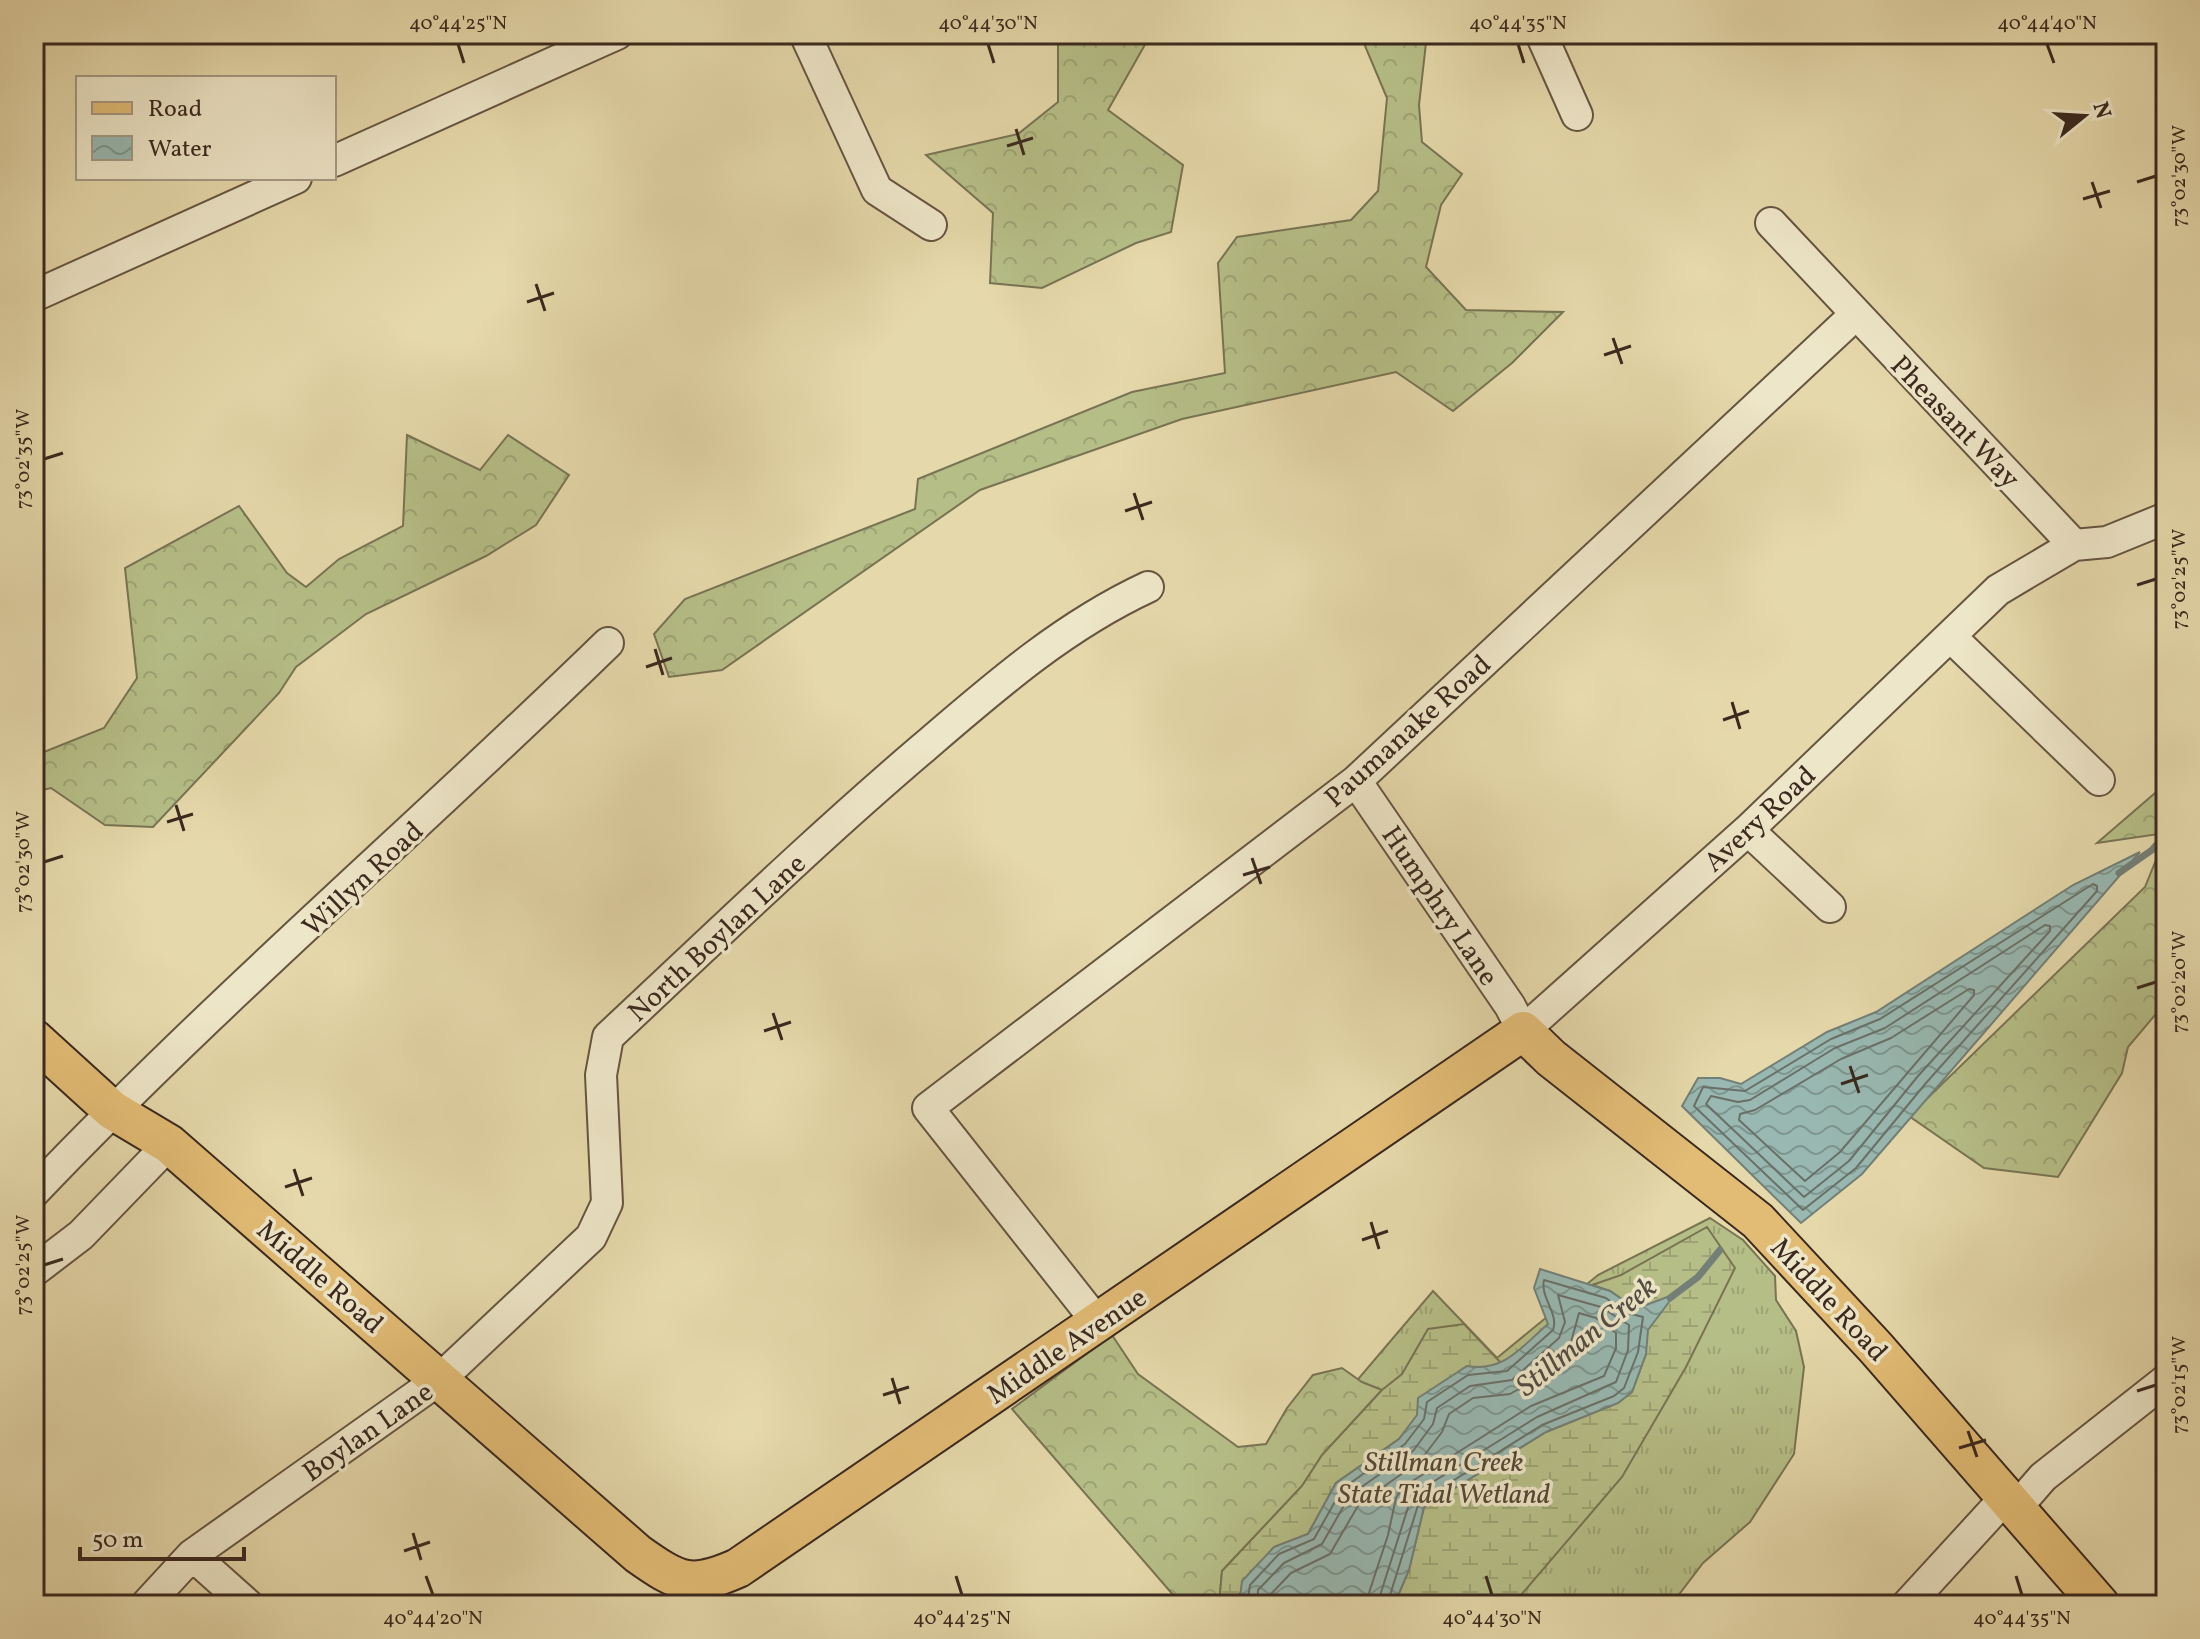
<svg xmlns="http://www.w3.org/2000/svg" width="2200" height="1639" font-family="Vollkorn,serif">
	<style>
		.grass { fill: url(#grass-tufts); stroke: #787453; stroke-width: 2 }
		.forest { fill: url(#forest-crowns); stroke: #787453; stroke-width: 2 }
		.wetland { fill: url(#wetland-marsh); stroke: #787453; stroke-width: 2 }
		.water { fill: url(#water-waves); stroke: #737f77; stroke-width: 2 }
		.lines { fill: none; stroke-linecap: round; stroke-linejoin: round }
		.shore { stroke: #6a7068; stroke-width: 2 }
		.stream { stroke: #737f77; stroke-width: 7 }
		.minor-casing { stroke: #665542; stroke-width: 34 }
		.major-casing { stroke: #3b291f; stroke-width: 42 }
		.minor { stroke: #eee6c8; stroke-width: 30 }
		.major { stroke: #e2bc75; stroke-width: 38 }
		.ticks { fill: none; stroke: #3b291f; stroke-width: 3 }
		.labels { text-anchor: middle; stroke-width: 7; stroke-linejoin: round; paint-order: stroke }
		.street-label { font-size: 28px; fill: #3b291f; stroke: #eee6c8 }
		.park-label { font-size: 28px; font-style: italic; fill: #544734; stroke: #eee6c8 }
		.water-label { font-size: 30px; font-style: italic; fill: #524d44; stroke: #eee6c8 }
		.neatline { fill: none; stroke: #3b291f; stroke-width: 3 }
		.ticks-label { font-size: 20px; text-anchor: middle; fill: #3b291f }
	</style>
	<defs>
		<pattern id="grass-tufts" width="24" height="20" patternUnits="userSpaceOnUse" patternTransform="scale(2)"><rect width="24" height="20" fill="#b6be87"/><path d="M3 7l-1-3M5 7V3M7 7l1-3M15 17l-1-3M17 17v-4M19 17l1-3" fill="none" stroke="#9da374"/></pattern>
		<pattern id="forest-crowns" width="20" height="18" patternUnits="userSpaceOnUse" patternTransform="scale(2)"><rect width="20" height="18" fill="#b6be87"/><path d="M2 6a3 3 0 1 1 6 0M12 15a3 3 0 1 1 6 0" fill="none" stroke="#9da374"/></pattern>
		<pattern id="wetland-marsh" width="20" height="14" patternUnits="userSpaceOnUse" patternTransform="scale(2)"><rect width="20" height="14" fill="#b6be87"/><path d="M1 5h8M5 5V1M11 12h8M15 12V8" fill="none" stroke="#9da374"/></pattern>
		<pattern id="water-waves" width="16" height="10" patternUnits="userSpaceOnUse" patternTransform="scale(2)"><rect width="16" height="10" fill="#98b8b1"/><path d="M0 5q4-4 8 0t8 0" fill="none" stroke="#7d968f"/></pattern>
	</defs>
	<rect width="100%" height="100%" fill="#e5d8aa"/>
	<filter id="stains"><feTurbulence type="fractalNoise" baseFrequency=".0025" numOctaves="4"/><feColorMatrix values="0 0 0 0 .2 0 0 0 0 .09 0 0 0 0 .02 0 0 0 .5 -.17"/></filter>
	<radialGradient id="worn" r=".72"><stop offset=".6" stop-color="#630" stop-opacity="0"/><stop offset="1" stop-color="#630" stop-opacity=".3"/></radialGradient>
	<path class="grass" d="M1710,1218l33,22 32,36 1,24 20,31 8,36 -10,87 -44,68 -47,41 -32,42h-475l78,-127 159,-187 64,67 101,-83z"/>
	<path class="forest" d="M1058,34h93l-43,76 75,55 -12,67 -35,11 -94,45 -52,-5 3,-70 -67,-58 92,-21 40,-32z
		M1360,34h67l-8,71 3,37 40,32 -21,31 -15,62 40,43 97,2 -51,51 -59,48 -57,-39 -214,47 -202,71 -258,180 -53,7 -15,-43 31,-35 230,-90 3,-30 214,-87 93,-19 -7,-110 19,-26 114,-17 27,-29 9,-93z
		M407,435l73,35 28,-35 61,40 -33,50 -50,31 -120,58 -70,53 -17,26 -126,134 -48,-2 -54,-37 -17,4v-36l70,-28 33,-50 -12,-110 114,-62 48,67 19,14 33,-28 64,-33z
		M2166,782v51l-69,10 65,-56z
		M2166,835v167l-38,45 -6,26 -64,104 -74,-9 -75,-52 236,-229z
		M1112,1335l26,39 100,73 28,-3 21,-36 26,-33 29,-7 20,14 20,8 -60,65 -20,31 -80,85 -3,34 -38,-1 -169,-195z"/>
	<path class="wetland" d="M1707,1227l28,41 -49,99 -64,110 -101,118 -3,10h-124l15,-35 15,-63 122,-75 72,-29 14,-11 14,-38 -10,-45 -26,-18 -18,-6 29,-10z
		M1464,1324l39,41 -22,4 -63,46 -19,24 -63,44 -28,51 -34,13 -37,50 2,8h-20l3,-34 80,-85 20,-31 60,-65 20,-16 26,-45z"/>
	<path class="water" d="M2140,852l-278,322 -61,49 -119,-117 16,-28h22l21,6 86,-52 49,-20 197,-127z
		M1540,1269l70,22 26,18 39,-15 -27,36 -2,24 -14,38 -14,11 -72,29 -122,75 -15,63 -15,35h-155l3,-24 32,-34 34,-13 28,-51 63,-44 18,-24 1,-17 49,-32c37,7 55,-20 81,-42l-14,-36z"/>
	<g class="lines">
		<path class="shore" d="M2093,884l4,2v5l-171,192 -70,85 -53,42 -109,-104 9,-19 42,4 86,-52 49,-20z
			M2045,925l5,1v5l-132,145 -69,85 -45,36 -98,-93 5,-8 27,6 12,-2 85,-52 50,-20z
			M1969,989l5,1v5l-134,157 -35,29 -66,-61 1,-6 15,-4 86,-51 50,-21z
			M1247,1605l3,-20 29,-31 35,-15 28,-50 63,-45 19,-25 3,-17 41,-27 39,-4 46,-41c6,-17 -13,-32 -9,-50l62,18 18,14 19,5 -5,35 -14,36 -10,8 -72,29 -123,77 -32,103
			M1257,1605l1,-15 26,-27 38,-19 28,-49 63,-44 20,-27 4,-16 33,-22 42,-6 47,-42 6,-16 -7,-27 43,12 28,18 -1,25 -12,32 -79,35 -125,78 -35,110
			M1269,1605v-9l22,-23 39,-19 29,-50 61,-43 22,-29 7,-18 24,-16 37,-4 14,-8 47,-44 8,-29 17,5 20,15v15l-12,28 -73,30 -128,81 -7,11 -8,37 -23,70"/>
		<path class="stream" d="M2119,873l33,-23 14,-16
			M1670,1298l28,-21 22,-27"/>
		<defs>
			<path id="minor" d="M805,34l72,156 54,35
				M1541,34l36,81
				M334,161l283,-127
				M34,296l262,-118
				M2074,545l33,-3 59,-24
				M1952,638l147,142
				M1356,781l154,225 13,25 225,-201 250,-240 76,-45 -303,-322
				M1748,830l82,77
				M34,1192c183,-192 385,-365 574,-549
				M34,1271l47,-36 88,-91
				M1098,1323l-170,-215 428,-327 499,-466
				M2016,1508l27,-31 123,-97
				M192,1555l56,50
				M146,1605l46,-50 248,-176 151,-142 16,-34 -6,-128 7,-38c104,-97 206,-196 314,-288 71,-61 140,-122 226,-162
				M1907,1605l99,-108"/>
			<path id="major" d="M34,1039l78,71 57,34 469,410c41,29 53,35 100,14l785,-537 28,27 207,163 118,127 224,257"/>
		</defs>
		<use href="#minor" class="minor-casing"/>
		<use href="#major" class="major-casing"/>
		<use href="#minor" class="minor"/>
		<use href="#major" class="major"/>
	</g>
	<path class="ticks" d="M458,44l6,19M988,44l6,19M1518,44l6,19M2047,44l7,19M1016,129l8,26M1007,146l26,-8M2092,182l9,26M2137,182l19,-6M2083,199l27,-8M536,284l9,27M527,302l27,-9M1613,338l9,26M1604,355l27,-9M44,459l19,-6M1134,493l9,27M1125,511l27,-9M2137,585l19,-6M655,649l8,26M646,667l26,-9M1732,702l8,27M1723,720l26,-9M176,805l8,26M167,822l26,-8M1252,858l9,26M44,862l19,-6M1243,875l27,-8M2137,988l19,-6M773,1013l9,27M764,1031l27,-9M1850,1066l9,27M1841,1084l27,-9M294,1169l9,27M285,1187l27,-9M1371,1222l8,27M1362,1240l26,-9M44,1265l19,-6M892,1378l8,26M2137,1391l19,-6M883,1395l26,-8M1968,1431l9,26M1959,1448l27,-8M413,1533l8,27M404,1551l26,-9M426,1576l7,19M956,1576l6,19M1486,1576l6,19M2016,1576l6,19"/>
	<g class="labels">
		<g class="street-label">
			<text transform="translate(1956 421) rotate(46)" y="10">Pheasant Way</text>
			<text transform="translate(1407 730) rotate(-42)" y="10">Paumanake Road</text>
			<text transform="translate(1759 818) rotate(-43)" y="10">Avery Road</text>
			<text transform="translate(362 878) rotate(-43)" y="10">Willyn Road</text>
			<text transform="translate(1441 905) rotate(56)" y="10">Humphry Lane</text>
			<text transform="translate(716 937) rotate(-43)" y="10">North Boylan Lane</text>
			<text transform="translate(321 1276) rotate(41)" y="10">Middle Road</text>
			<text transform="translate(1830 1299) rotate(47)" y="10">Middle Road</text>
			<text transform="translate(1066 1345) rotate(-34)" y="10">Middle Avenue</text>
			<text transform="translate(367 1431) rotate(-35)" y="10">Boylan Lane</text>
		</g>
		<g class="park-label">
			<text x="1444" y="1471">Stillman Creek<tspan x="1444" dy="32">State Tidal Wetland</tspan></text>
		</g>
		<g class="water-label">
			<text transform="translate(1586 1336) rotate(-39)" y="10">Stillman Creek</text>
		</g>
	</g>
	<rect width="2200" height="1639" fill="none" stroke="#e5d8aa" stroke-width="88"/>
	<rect x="76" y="76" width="260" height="104" fill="#eee6c8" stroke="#a69a84" stroke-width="2"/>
	<rect x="92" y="102" width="40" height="12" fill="#e2bc75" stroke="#a69a84" stroke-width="2"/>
	<text x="148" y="116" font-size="24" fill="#3b291f">Road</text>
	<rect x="92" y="136" width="40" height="24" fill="url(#water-waves)" stroke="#a69a84" stroke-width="2"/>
	<text x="148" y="156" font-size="24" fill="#3b291f">Water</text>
	<g transform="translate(2084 116) rotate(72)" stroke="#eee6c8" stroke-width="6" paint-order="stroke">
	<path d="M0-6L14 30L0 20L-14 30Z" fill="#3b291f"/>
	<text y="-12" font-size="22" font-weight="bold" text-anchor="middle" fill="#3b291f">N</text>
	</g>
	<path d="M80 1547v12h164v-12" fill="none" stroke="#3b291f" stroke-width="4"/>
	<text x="92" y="1547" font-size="24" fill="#3b291f" stroke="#eee6c8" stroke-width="6" paint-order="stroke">50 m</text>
	<rect x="44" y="44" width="2112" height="1551" class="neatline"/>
	<g class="ticks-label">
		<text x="458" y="29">40°44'25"N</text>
		<text x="988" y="29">40°44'30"N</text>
		<text x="1518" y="29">40°44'35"N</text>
		<text x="2047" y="29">40°44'40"N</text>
		<text transform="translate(2178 176) rotate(-90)" y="7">73°02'30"W</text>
		<text transform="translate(22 459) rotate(-90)" y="7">73°02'35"W</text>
		<text transform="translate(2178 579) rotate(-90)" y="7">73°02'25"W</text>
		<text transform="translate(22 862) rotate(-90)" y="7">73°02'30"W</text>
		<text transform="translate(2178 982) rotate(-90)" y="7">73°02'20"W</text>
		<text transform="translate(22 1265) rotate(-90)" y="7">73°02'25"W</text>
		<text transform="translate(2178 1385) rotate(-90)" y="7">73°02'15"W</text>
		<text x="433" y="1624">40°44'20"N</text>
		<text x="962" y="1624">40°44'25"N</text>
		<text x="1492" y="1624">40°44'30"N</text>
		<text x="2022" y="1624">40°44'35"N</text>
	</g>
	<rect width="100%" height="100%" filter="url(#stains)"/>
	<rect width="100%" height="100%" fill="url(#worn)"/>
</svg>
